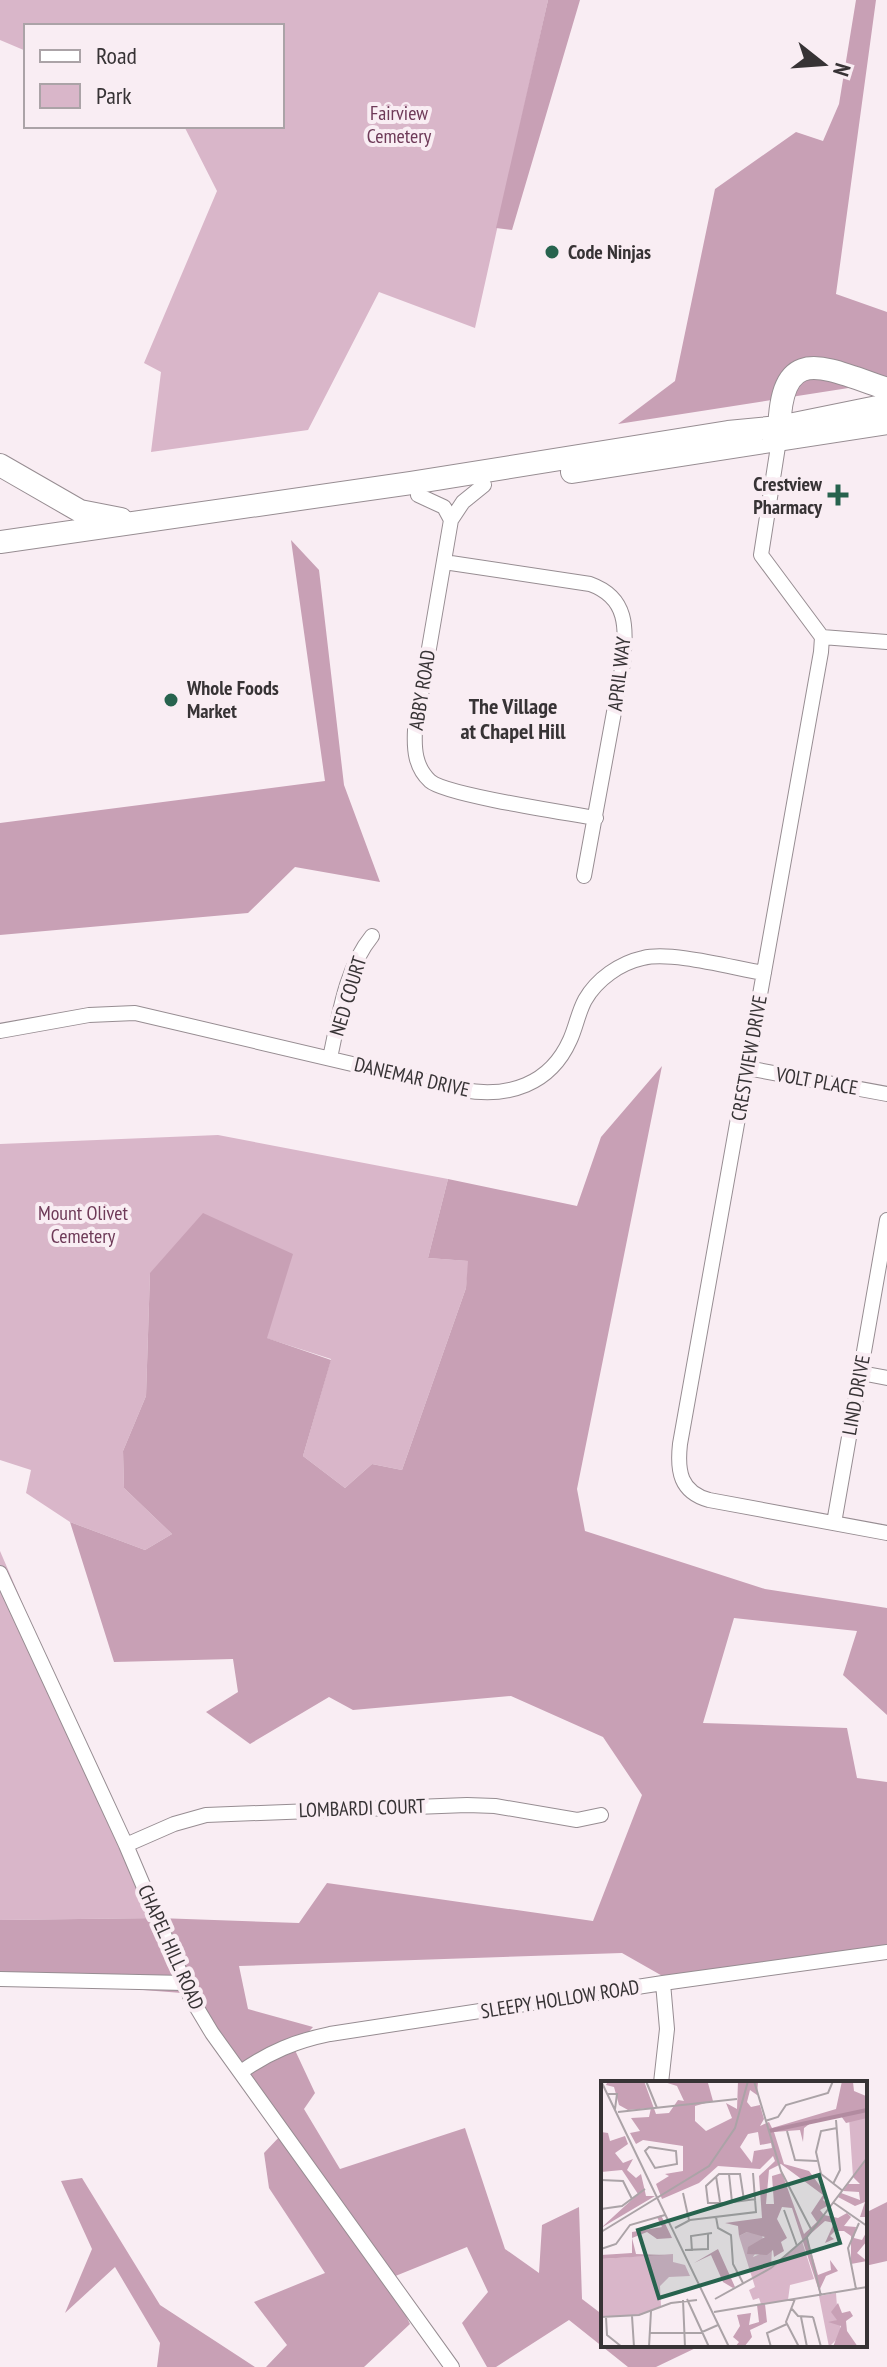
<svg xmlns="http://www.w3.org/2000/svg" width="887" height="2367" font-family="'PT Sans Narrow',sans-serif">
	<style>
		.green { fill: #d9b6c9 }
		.forest { fill: #c8a0b5 }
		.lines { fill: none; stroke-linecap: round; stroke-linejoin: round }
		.minor-casing { stroke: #978d92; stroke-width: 16 }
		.highway-casing { stroke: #978d92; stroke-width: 24 }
		.minor { stroke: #fff; stroke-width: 14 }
		.highway { stroke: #fff; stroke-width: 22 }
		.poi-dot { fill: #27634e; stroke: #f9edf3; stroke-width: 3 }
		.labels { text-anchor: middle; stroke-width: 8; stroke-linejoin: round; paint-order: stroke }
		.park-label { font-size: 20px; fill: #6e3a58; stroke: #f9edf3 }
		.poi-label { font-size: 20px; font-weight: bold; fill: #373335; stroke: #f9edf3; text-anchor: start }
		.street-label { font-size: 20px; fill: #373335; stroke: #f9edf3 }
		.neighbourhood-label { font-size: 22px; font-weight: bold; fill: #373335; stroke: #f9edf3 }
		.inset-river { fill: none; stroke: #b28ba0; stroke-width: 4 }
		.inset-road { fill: none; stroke: #aba3a7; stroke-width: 2 }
		.view { fill: #27634e; fill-opacity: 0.15; stroke: #27634e; stroke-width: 4 }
		.inset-edge { fill: none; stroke: #373335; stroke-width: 4 }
	</style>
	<rect width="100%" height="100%" fill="#f9edf3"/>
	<path class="green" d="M0,0h548l-73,328 -96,-36 -71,138 -157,22 10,-80 -17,-9 73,-172 -33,-65h98v-100h-256v25l-26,-11z
		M218,1135l230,44 -20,79 41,3 -3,27 -64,182 -30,-6 -27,24 -42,-32 28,-97 -65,-21 -116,-65 -4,123 -23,55 1,37 48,46 -27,16 -75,-28 -44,-29 5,-23 -31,-10v-316z
		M0,1551l158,367 -158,2z"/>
	<path class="forest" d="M548,0h32l-68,230 -16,-2z
		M856,0h20l-40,294 51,18v70l-269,42 57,-43 40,-192 81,-57 27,9 16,-37z
		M291,540l28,30 25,215 36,97 -85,-15 -47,46 -248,22v-112l325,-42z
		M662,1066l-85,423 8,42 180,58 122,19v107l-44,-40 14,-44 -123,-13 -31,105 144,5 10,50 30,4v167l-214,33 -51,-29 -383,13 9,43 65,18 -19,21 21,45 -11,16 36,60 125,-41 40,121 34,24 3,-48 37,-18 3,92 21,16v30h99l-46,22h-28l-59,-47 -73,47h-9l-25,-44 26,-31 -21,-45 -79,32 22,45 -46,43h-98l21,-22 -33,-43 71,-29 -56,-85 -5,-35 18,-19 -87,-140 -195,-15v-59l158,-2 141,5 28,-40 266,38 49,-126 -39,-58 -92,-41 -158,14 -24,-13 -79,47 -44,-32 32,-20 -5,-33 -119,3 -44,-140 75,28 27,-16 -48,-46 -1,-37 23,-55 4,-123 53,-60 90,41 -26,84 64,22 -28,96 42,32 27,-24 30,6 64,-182 2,-27 -40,-3 20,-79 129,27 24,-69z
		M82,2178l78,127 95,62h-98l3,-24 -45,-76 -50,46 27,-64 -31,-68z
		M887,2202v59l-22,5v-53z"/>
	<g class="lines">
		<defs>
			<path id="minor" d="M779,440l-18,115 61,82 -1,15 -141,792c-3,27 0,48 29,56l178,33
				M484,485l-21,17 -12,18 -36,210c-1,19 0,37 15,51 16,14 137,32 166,37
				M418,495l26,12 7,13
				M444,562l146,22c39,14 36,45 33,79l-39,213
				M822,637l65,5
				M0,1031l89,-16 46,-2 328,77c45,8 87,-5 107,-50 6,-13 8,-27 15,-40 12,-21 35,-37 58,-42 29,-7 90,10 121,15
				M330,1058c9,-41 15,-89 42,-122
				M747,1068l140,26
				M861,1373l26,5
				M834,1523l53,-303
				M0,1573l126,272 65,153 21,35 240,334
				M126,1845l48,-21 32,-9 261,-10 28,1 82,14 24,-5
				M0,1979l185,4
				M241,2072c28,-20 55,-31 89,-38l333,-51 224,-31
				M661,2083l6,-54 -4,-46"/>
			<path id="highway" d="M779,439c0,-97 39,-74 108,-50
				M0,465l80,46 41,8
				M572,472l315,-49
				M0,542l411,-59 317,-51 51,-5 108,-22"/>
		</defs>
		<use href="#minor" class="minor-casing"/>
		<use href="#highway" class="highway-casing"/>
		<use href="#minor" class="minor"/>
		<use href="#highway" class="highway"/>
	</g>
	<g class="poi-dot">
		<circle cx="552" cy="252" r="8"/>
		<path d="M834 483h8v8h8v8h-8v8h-8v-8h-8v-8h8z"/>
		<circle cx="171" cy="700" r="8"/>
	</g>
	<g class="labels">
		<g class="park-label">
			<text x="399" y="120">Fairview<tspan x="399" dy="23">Cemetery</tspan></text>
			<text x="83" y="1220">Mount Olivet<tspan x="83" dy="23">Cemetery</tspan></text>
		</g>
		<g class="poi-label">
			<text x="568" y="259">Code Ninjas</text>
			<text x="822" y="491" text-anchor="end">Crestview<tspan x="822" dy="23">Pharmacy</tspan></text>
			<text x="187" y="695">Whole Foods<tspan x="187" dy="23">Market</tspan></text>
		</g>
		<g class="street-label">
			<text transform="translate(619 674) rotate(-83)" y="7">APRIL WAY</text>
			<text transform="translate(422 690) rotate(-81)" y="7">ABBY ROAD</text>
			<text transform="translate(348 996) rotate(-73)" y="7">NED COURT</text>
			<text transform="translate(749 1058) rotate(-80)" y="7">CRESTVIEW DRIVE</text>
			<text transform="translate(412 1077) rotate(13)" y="7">DANEMAR DRIVE</text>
			<text transform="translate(817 1081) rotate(10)" y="7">VOLT PLACE</text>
			<text transform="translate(856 1395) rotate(-80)" y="7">LIND DRIVE</text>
			<text transform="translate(362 1808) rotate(-2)" y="7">LOMBARDI COURT</text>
			<text transform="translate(171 1947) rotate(66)" y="7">CHAPEL HILL ROAD</text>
			<text transform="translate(560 1999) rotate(-9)" y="7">SLEEPY HOLLOW ROAD</text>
		</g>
		<g class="neighbourhood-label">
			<text x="513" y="714">The Village<tspan x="513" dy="25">at Chapel Hill</tspan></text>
		</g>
	</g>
	<g transform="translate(601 2081)">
		<rect width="266" height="266" fill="#f9edf3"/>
		<path d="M248,37h18v40l-14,19zM146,151l15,1 1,8 -10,16 19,-8 -1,18 31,-26 12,38 -24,6 -2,15 -27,4 -2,-6 -6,2 -4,-10 6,-3 -16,-51zM72,173v8l12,3 5,11 -21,1 -9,9 1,20 -20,9 -40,2v-58zM235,212l2,27 -6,2 8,2 1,11 -12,12 -10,-51z" fill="#d9b6c9"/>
		<path d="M7,0h36l12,33 13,-1 9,-13 6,1 -7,-15 -16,-5h53l-6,2 5,18 -18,5v15l11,10 26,-13 -6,-15 11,6 1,-28h20l-1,14 -7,-5 -3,12 4,5 9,-2 4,14 -4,7 9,-4 3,6 64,-19 6,-28h20l-9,1 1,9 12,5 1,-6v28l-21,5 -5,-7 -25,3 -12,9 -1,14 -3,-12 -26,2 10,32 25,7 17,23 -3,6 6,5 -9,5 4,5 14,3 9,-5 4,4 -7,9 12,1 -2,11 8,2 5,-9v10l-10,12 10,8 -16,3v-28l-7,-5h-9l-5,5 4,3 -9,4 9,-20 -9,-2 -18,16 11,38 13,-5 -1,-10 8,11 -12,5 -7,15 -27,-83 -10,-1 -5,12 10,19 -6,4 3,9 -10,6 -1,-7 -6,5 -20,-1 1,-7 17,-10 -18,-5 -8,4 -1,-10 -13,-3 37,-5 -3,-42 16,-15 -2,-5 -13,13 -42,-3 -19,17 -37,16 -6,-15 13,-8 -4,-2 18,-3v-25l-40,-6 -7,4 -6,-11 10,-2 -9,-13 18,-1 2,-9 -23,2 -9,-5 -5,-18 -8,-2zM157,51l2,13 11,-2 1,5 -18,3 -2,12 -12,-16 8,-13zM180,83l42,31 -12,18 6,9 -13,12 -22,-61 -10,3 2,28h-8l3,-34zM0,51l7,1 2,8 15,-5 3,8 -13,9 8,10 10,-4 -6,11 9,8 5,-4 5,22h9l-54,32 37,-34 -16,-24 -21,2zM266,77v59h-7l5,-15 -10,4 -17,-9 3,-4 19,7 -1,-8 -16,-1 5,-7h12l-7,-7zM60,134l11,23 -15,1 -10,-7 -15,6 4,16 29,1 -64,4v-4l31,-2v-21l30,-5 -5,-10zM117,168l17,38 -2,1 -10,-6 -12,-27 -17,8zM237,222l4,10 8,-2 3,5 -7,5 1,10 11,16h-25l8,-21 -13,-4 9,-2 -6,-8zM164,223l2,18 -17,8 2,7 -8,10h-9l4,-5 -6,-5 7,-11 -3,-11 14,-2 -2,12 10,-3 -2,-17z" fill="#c8a0b5" fill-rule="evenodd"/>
		<path class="inset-river" d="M168,50l98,-21"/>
		<path class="inset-road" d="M0,0l128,266M45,0l11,27M153,0l27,90 31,60M172,0h26M6,13h10l-2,15M17,31l119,-13M164,40l13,-4 8,-12 42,-12 5,-12M236,47l-16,3 -5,21 5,22 22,17M186,50l8,29 22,1M48,66l27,4 1,13 -22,4 -10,-17zM128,93l3,28M115,95l4,26M0,99l22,1 9,18M232,103l7,-14 -4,-50M82,112l6,27M143,119l-4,-26h-21l-13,12 2,17h18l30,-4M233,122l33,23M0,128l21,-3 23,-17M183,129l13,36M115,136l2,11 13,7 2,29 10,19M74,147l15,-8 66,-8 -3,-39M0,151l108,-66 26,-38 13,-47M206,157l14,58M0,168l15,-5 14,-19 35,-10M84,169l23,-1v-15M91,170l-1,-15 21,-3M255,208l-8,-41 11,-25M86,218l22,48M114,218l56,-31 36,-31 60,-79M194,218l-9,23 13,25M82,219l2,47M191,228l6,7 15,1M113,231l153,-25M31,235l2,31M0,236l38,-2 32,-12 26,-3M5,236l1,18 15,12M200,236l6,30M212,236l8,30M49,252h50l18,-8M48,266l2,-36M170,266l-4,-14 20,-9"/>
		<path class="view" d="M218,94l21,68 -181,55 -21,-68z"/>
		<rect width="266" height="266" class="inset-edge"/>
	</g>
	<rect x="24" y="24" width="260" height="104" fill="#f9edf3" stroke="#aba3a7" stroke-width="2"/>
	<rect x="40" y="50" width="40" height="12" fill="#ffffff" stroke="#aba3a7" stroke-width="2"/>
	<text x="96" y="64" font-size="24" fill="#373335">Road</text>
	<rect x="40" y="84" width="40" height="24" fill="#d9b6c9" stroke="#aba3a7" stroke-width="2"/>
	<text x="96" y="104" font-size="24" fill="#373335">Park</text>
	<g transform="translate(823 64) rotate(107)" stroke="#f9edf3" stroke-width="6" paint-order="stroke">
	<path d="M0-6L14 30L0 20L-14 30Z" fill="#373335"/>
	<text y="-12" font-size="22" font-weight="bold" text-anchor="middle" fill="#373335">N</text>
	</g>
</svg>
